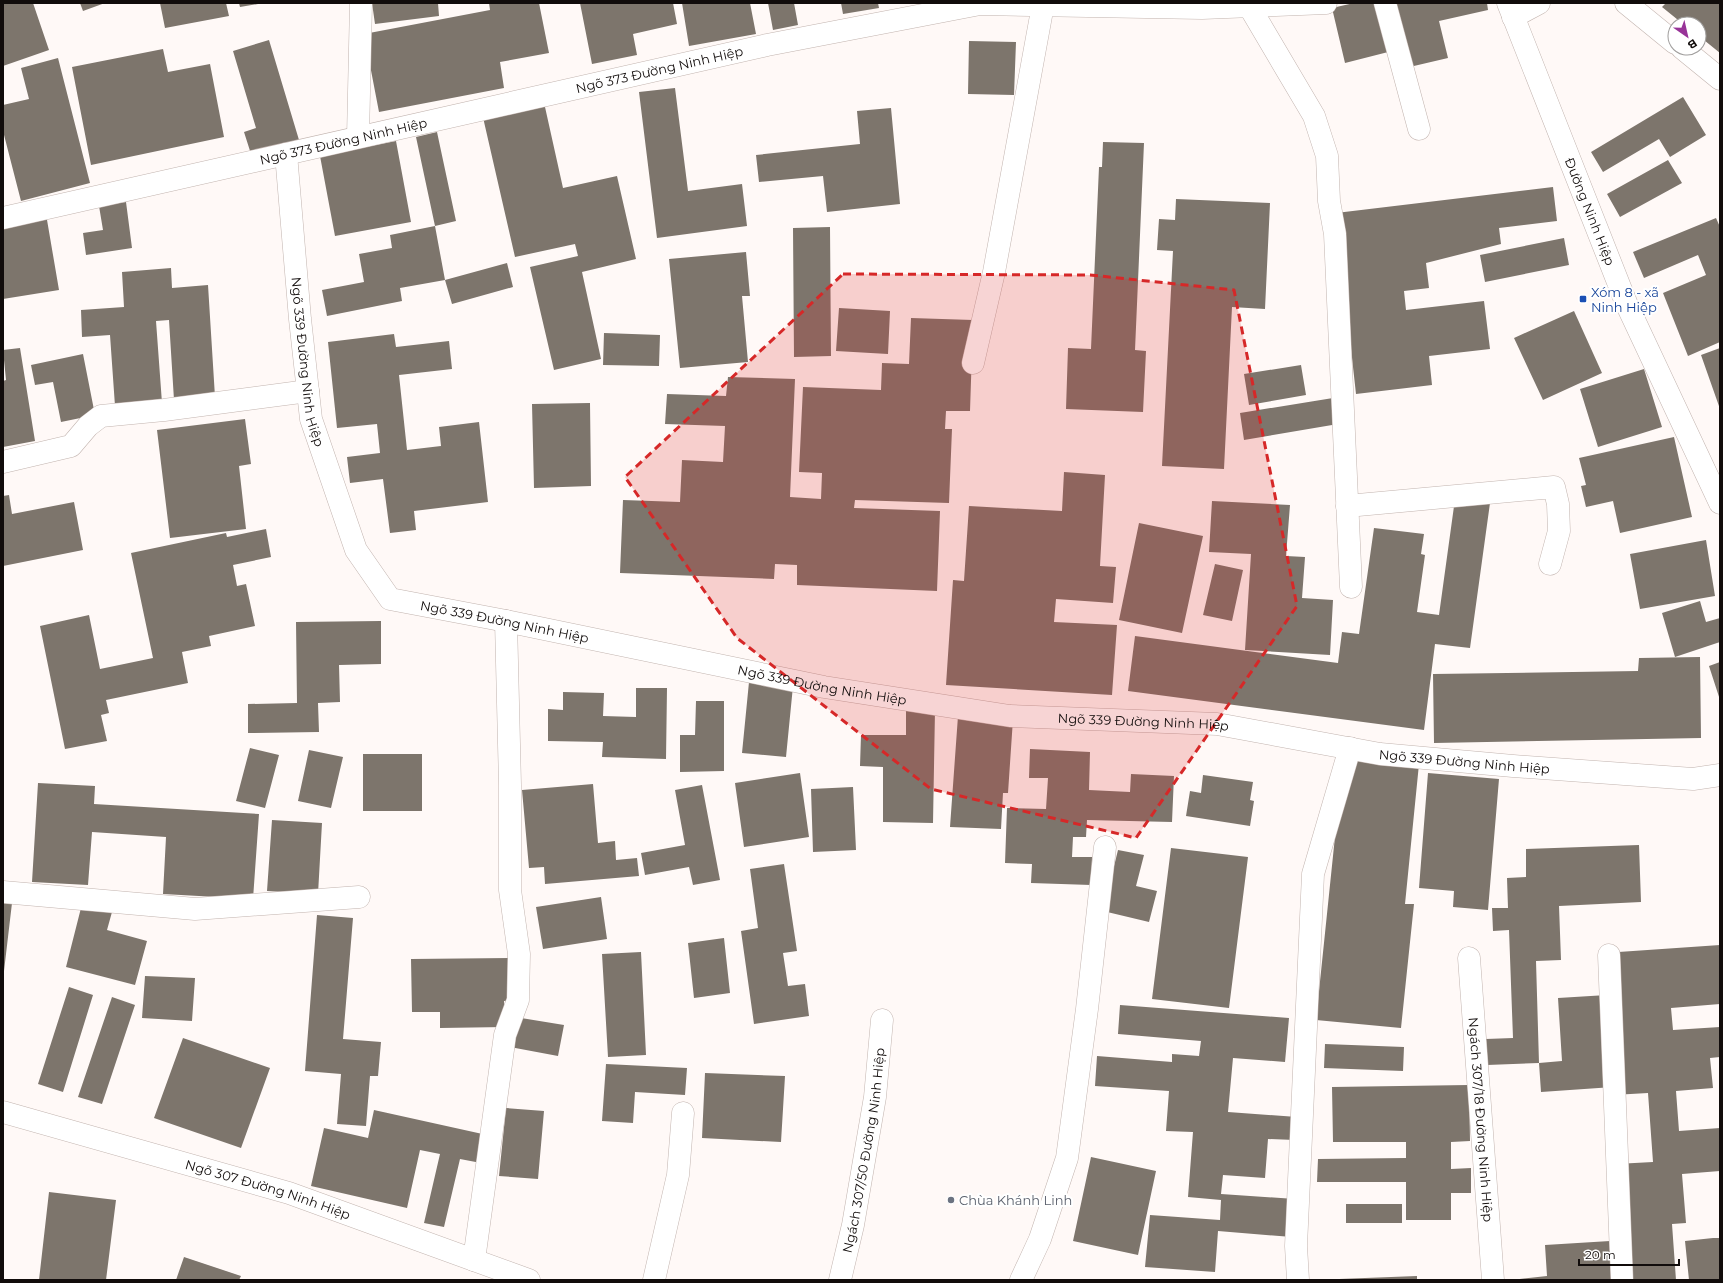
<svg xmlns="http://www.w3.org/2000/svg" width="1723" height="1283" font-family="Montserrat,sans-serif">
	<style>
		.building { fill: #7d756c }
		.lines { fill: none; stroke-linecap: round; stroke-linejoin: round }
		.minor-casing { stroke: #c2b4af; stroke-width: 23 }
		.major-casing { stroke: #c2b4af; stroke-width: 23 }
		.minor { stroke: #fff; stroke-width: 22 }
		.major { stroke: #fff; stroke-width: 22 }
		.marked { fill: #d62828; fill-opacity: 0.2; stroke: #d62828; stroke-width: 3; stroke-dasharray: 8 5; stroke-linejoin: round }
		.transit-dot { fill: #1a4fb4; stroke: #fff; stroke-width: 1.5 }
		.worship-dot { fill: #6b7280; stroke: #fff; stroke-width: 1.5 }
		.labels { text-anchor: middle; stroke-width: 4; stroke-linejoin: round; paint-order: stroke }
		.street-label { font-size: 13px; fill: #110c0b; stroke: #fff }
		.transit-label { font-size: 13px; fill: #164399; stroke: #fff; text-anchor: start }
		.worship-label { font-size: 13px; fill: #5b616d; stroke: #fff; text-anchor: start }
	</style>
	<rect width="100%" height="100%" fill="#fff9f7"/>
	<path class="building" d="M3,3h30l16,47 -46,16z
		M80,3h25l-22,8z
		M160,3h66l3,13 -64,12z
		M239,3h19v1l-18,3z
		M372,3h66l1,13 -64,8z
		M489,3h50l10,50 -49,9 4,26 -125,24 -15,-78 126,-24z
		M580,3h93l4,21 -44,10 4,21 -45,9z
		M682,3h68l6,31 -67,12z
		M768,3h26l4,22 -25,5z
		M841,3h37l1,5 -36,6z
		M1354,3h133l1,7 -49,11 9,37 -47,11 -5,-19 -51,13 -13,-55z
		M1666,3h54v50l-21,-17v-12h-16l-21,-17z
		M269,40l30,100 -48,14 -7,-22 12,-4 -23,-77z
		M969,41l47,1 -2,53 -46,-1z
		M163,49l5,23 42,-8 14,73 -133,28 -19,-98z
		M58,58l32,125 -69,18 -18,-70v-26l26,-6 -8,-31z
		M675,88l13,103 54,-7 5,42 -90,12 -18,-146z
		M1683,97l23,38 -36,22 -11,-18 -56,33 -12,-20z
		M543,98l20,90 54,-12 19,83 -54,13 19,87 -47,11 -24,-103 48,-11 -3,-12 -60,13 -33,-144z
		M891,108l9,96 -73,8 -4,-36 -64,6 -3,-27 104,-11 -3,-33z
		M437,132l19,89 -21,5 -19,-89z
		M396,141l15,81 -76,14 -15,-80z
		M1103,142l41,1 -9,207 11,1 -3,61 -77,-3 2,-61 23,1 8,-182h3z
		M1668,160l14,23 -62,34 -13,-23z
		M1553,187l4,34 -58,7 2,16 -75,19 3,25 -25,3 2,19 78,-9 6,48 -61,7 3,29 -76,9 -20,-181z
		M1176,199l94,4 -5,106 -33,-2 -8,162 -62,-3 11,-215 -16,-1 2,-31 16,1z
		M126,202l6,46 -46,7 -3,-22 20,-3 -4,-24z
		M46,214l13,76 -56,9v-78z
		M1716,218l4,9v115l-32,14 -25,-63 43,-18 -8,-20 -54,23 -11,-26z
		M435,226l10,54 -45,8 2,13 -75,15 -5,-26 42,-8 -5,-28 33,-6 -2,-13z
		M830,227l1,129 -37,1 -1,-129z
		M1564,238l5,27 -84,17 -5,-27z
		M746,252l4,44h-8l6,66 -68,6 -11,-109z
		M507,263l6,24 -61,17 -7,-24z
		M171,268l1,20 36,-3 7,112 -41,3 -5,-80 -13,1 6,82 -47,3 -5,-71 -28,2 -1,-27 43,-3 -2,-35z
		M839,308l51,3 -2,43 -52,-3z
		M1574,311l28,62 -59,27 -29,-62z
		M911,318l62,2 -3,91h-24l-1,18h7l-3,74 -94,-3 -1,8 86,3 -3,80 -140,-6v-20l-22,-1 -1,15 -154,-6 3,-73 57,2 2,-42 41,2 2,-36 -60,-2 2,-30 59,2 2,-19 67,2 -5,118 31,2 1,-26 -23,-1 4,-85 78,3 1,-27 27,1z
		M604,333l56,2 -1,31 -56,-1z
		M394,334l2,13 53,-6 3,28 -53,6 8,75 34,-4 -2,-19 40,-5 9,80 -74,9 2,19 -26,3 -7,-54 -33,4 -3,-26 33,-4 -3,-29 -40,4 -9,-86z
		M20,348l15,93 -32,6v-66l3,-1 -3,-30z
		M1720,348v61l-19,-54z
		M83,354l12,61 -34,7 -8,-40 -18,3 -4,-20z
		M1301,365l5,30 -57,10 -5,-31z
		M1644,369l18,58 -64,20 -18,-58z
		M1333,398l5,26 -94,16 -4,-27z
		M590,403l1,83 -57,2 -2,-84z
		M245,419l6,45 -12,2 7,63 -76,9 -13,-108z
		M1674,437l18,80 -72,16 -7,-32 -27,6 -5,-21 5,-1 -7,-27z
		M1064,472l41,3 -5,91 16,1 -3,36 -57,-4 -2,23 63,3 -5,70 -166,-10 7,-105 11,1 5,-75 93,5z
		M9,495l3,19 62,-12 9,48 -80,16v-70z
		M1455,499l35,4 -20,145 -35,-4 -11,86 -296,-39 7,-55 203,27 4,-31 17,2 15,-106 50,6 -3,20 4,1 -8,57 22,3z
		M1212,501l78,4 -4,51 19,1 -3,41 31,2 -3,55 -85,-5 6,-96 -42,-2z
		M1139,523l64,13 -21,97 -63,-13z
		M266,529l5,28 -38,8 4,21 9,-2 9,42 -46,10 2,10 -29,6 6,31 -82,17 3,13 -8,2 6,26 -42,8 -25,-123 49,-11 11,54 53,-11 -22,-105 95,-20 1,4z
		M1706,540l9,56 -75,13 -10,-55z
		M1215,564l28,6 -11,51 -29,-6z
		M1700,601l6,21 14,-4v24l-45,15 -13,-44z
		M381,621v43l-42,1 1,37 -22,1 1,29 -71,1v-29l49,-1 -1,-81z
		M1700,657l1,81 -267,5 -1,-69 205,-3 1,-13z
		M1720,662v38l-11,-34z
		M749,682l44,4 -7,71 -44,-4z
		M636,688h31l-1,71 -64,-2 1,-15 -55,-1v-32l15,1v-18l41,1 -1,23 33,1z
		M696,701h28v70l-44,1v-37h15z
		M906,710h29l-2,113 -50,-1v-55l-23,-1 1,-31h45z
		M958,716l55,3 -5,74h-5l-2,36 -51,-2z
		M250,748l29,7 -14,53 -29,-7z
		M1030,749l60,3 -1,38 41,2 1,-18 43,2 -2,46 -85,-2 -1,17h-13l-1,20h20l-1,28 -60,-2 1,-19 -27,-1 2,-55 39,1 2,-31h-19z
		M309,750l34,7 -12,51 -33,-7z
		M363,754h59v57h-59z
		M1352,757l67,7 -14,140h9l-13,124 -85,-8 20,-193z
		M800,773l9,64 -65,10 -9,-64z
		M1428,773l71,6 -11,131 -35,-3 1,-16 -35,-3z
		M1203,775l50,7 -3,18 4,1 -4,25 -64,-10 4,-25 11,2z
		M38,783l57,3 -1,18 165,10 -6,85 -90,-5 3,-57 -74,-5 -4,53 -56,-3z
		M593,784l5,59 17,-2 1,19 21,-2 2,18 -94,8 -1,-17 -15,1 -7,-78z
		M702,785l18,95 -27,5 -4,-18 -44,8 -4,-22 44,-8 -10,-55z
		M853,787l3,63 -43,2 -2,-63z
		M272,820l50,3 -4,71 -51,-3z
		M1639,845l2,57 -82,4 2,54 -25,1 3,102 -52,2 -1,-26 27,-1 -4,-108 -16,1 -1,-23h16l-1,-30 19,-1v-28z
		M1171,848l77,9 -19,151 -77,-9z
		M1118,850l26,5 -8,31 21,5 -8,31 -46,-11z
		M784,864l13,87 -14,2 5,33 17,-2 4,32 -55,8 -13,-93 17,-3 -8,-59z
		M601,897l6,42 -64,10 -7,-42z
		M3,902l9,1 -8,68h-1z
		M82,904l30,8 -5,18 40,11 -12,44 -69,-18z
		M317,915l36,3 -10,121 38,3 -3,34h-8l-4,50 -29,-2 4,-50 -36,-3z
		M724,938l6,55 -36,5 -6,-55z
		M1720,945v59l-49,4 2,22 47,-3v30l-10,1 3,30 -37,3 3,40 41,-3v43l-38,3 4,49 -14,1 4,56h-52l-8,-116 37,-2 -5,-69 -35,2v-8l-72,5 -2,-29 23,-2 -4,-63 49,-3 -3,-42z
		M641,952l5,103 -38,2 -6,-103z
		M513,958l-2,42 -7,1 1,26 -65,1v-16h-28l-1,-53z
		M145,976l50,2 -3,43 -50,-3z
		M69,987l24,8 -30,97 -25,-8z
		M112,997l23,8 -33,99 -24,-7z
		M1120,1005l169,13 -4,44 -52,-4 -5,54 69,5 -2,23 -27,-1 -3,39 -42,-3 -2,19 74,5 -3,38 -74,-6 -3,41 -70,-5 5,-52 70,5 1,-20 -33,-3 5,-65 -27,-1 3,-40 -74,-5 2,-30 75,6v-8l27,2 2,-15 -83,-7z
		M515,1017l49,8 -6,31 -48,-9z
		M183,1038l87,30 -29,80 -87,-30z
		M1325,1044l79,3 -1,24 -79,-3z
		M606,1064l81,4 -2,27 -50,-3 -2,31 -31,-2z
		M705,1073l80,3 -4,66 -79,-4z
		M1469,1085l1,56 -19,1v27l20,-1v25h-20v27h-45v-38h-89l1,-23 88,-1v-16h-73l-1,-55z
		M506,1108l38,3 -6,68 -39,-3z
		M374,1110l113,25 -6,28 -21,-4 -16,68 -20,-4 16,-69 -20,-4 -13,58 -96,-22 13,-58 44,10z
		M1091,1157l65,14 -18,84 -65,-14z
		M49,1192l67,8 -10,80h-67z
		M1346,1204h56v19h-56z
		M1713,1238h7v42h-31l-4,-39z
		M1610,1241l2,39h-101l36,-4 -2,-31z
		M184,1257l57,19 -2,4h-63z
		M1417,1276v4h-78v-1z"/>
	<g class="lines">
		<defs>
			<g id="minor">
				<path d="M1385,3l34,126"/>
				<path d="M1626,3l49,40"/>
				<path d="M1249,6l65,110 13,40 2,45 6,33 16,353"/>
				<path d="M1513,17l26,-14"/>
				<path d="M1682,48l38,31"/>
				<path d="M358,137l3,-134"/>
				<path id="s1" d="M286,154l14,165 11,100 45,131 34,49 116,22 318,66 186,29 207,8 163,30 133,12 180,13 27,-4"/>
				<path id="s2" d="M3,218l764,-173 213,-41 222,4 124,-5"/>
				<path d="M973,363l21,-91 49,-267"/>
				<path d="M3,462l68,-16 17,-20 13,-10 63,-6 144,-19"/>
				<path d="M1347,506l207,-19 4,17 1,27 -9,33"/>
				<path d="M3,892l192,17 164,-12"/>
				<path d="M1609,955l13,325"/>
				<path id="s3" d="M1469,958l24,322"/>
				<path id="s4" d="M3,1112l286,81 240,87"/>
				<path d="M474,1260l31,-225 13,-35 1,-46 -9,-64v-105l-4,-164"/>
				<path d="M654,1280l24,-105 5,-62"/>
				<path id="s5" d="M840,1280l13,-55 22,-128 7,-77"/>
				<path d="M1021,1280l19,-41 27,-81 20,-149 18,-162"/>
				<path d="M1298,1280l-2,-34 17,-372 37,-126"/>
			</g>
			<g id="major">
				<path id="s6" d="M1508,3l119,302 93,198"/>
			</g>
		</defs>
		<use href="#minor" class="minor-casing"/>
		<use href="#major" class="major-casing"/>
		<use href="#minor" class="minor"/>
		<use href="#major" class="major"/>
	</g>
	<path class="marked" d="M843,274l247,1 144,15 63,316 -161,232 -205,-49 -194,-151 -112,-161z"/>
	<rect class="transit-dot" x="1579" y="295" width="8" height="8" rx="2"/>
	<circle class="worship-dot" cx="951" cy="1200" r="4"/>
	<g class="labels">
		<g class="street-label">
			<text dy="5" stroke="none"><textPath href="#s2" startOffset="673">Ngõ 373 Đường Ninh Hiệp</textPath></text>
			<text dy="5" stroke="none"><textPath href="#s2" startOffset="349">Ngõ 373 Đường Ninh Hiệp</textPath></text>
			<text dy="5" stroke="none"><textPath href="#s6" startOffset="224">Đường Ninh Hiệp</textPath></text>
			<text dy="5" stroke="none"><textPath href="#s1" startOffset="209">Ngõ 339 Đường Ninh Hiệp</textPath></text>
			<text dy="5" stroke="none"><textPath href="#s1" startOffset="581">Ngõ 339 Đường Ninh Hiệp</textPath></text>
			<text dy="5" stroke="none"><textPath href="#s1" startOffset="905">Ngõ 339 Đường Ninh Hiệp</textPath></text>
			<text dy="5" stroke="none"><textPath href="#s1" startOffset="1229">Ngõ 339 Đường Ninh Hiệp</textPath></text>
			<text dy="5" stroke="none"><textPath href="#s1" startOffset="1553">Ngõ 339 Đường Ninh Hiệp</textPath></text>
			<text dy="5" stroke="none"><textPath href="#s3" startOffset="162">Ngách 307/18 Đường Ninh Hiệp</textPath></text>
			<text dy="5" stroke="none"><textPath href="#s5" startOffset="132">Ngách 307/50 Đường Ninh Hiệp</textPath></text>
			<text dy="5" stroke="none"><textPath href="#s4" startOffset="276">Ngõ 307 Đường Ninh Hiệp</textPath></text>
		</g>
		<g class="transit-label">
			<text x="1591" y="297">Xóm 8 - xã<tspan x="1591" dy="15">Ninh Hiệp</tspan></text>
		</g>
		<g class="worship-label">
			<text x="959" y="1205">Chùa Khánh Linh</text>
		</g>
	</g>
	<rect width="1723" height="1283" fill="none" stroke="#110c0b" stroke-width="8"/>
	<g transform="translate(1687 36) rotate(146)"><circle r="19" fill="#ffffff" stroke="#a09e9d"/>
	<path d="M0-3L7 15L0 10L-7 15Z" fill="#983398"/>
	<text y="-6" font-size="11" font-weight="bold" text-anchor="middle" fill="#110c0b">B</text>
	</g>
	<path d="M1579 1259v6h100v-6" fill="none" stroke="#110c0b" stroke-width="2"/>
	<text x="1585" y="1259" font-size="12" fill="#110c0b" stroke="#ffffff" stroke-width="3" paint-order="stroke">20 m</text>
</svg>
